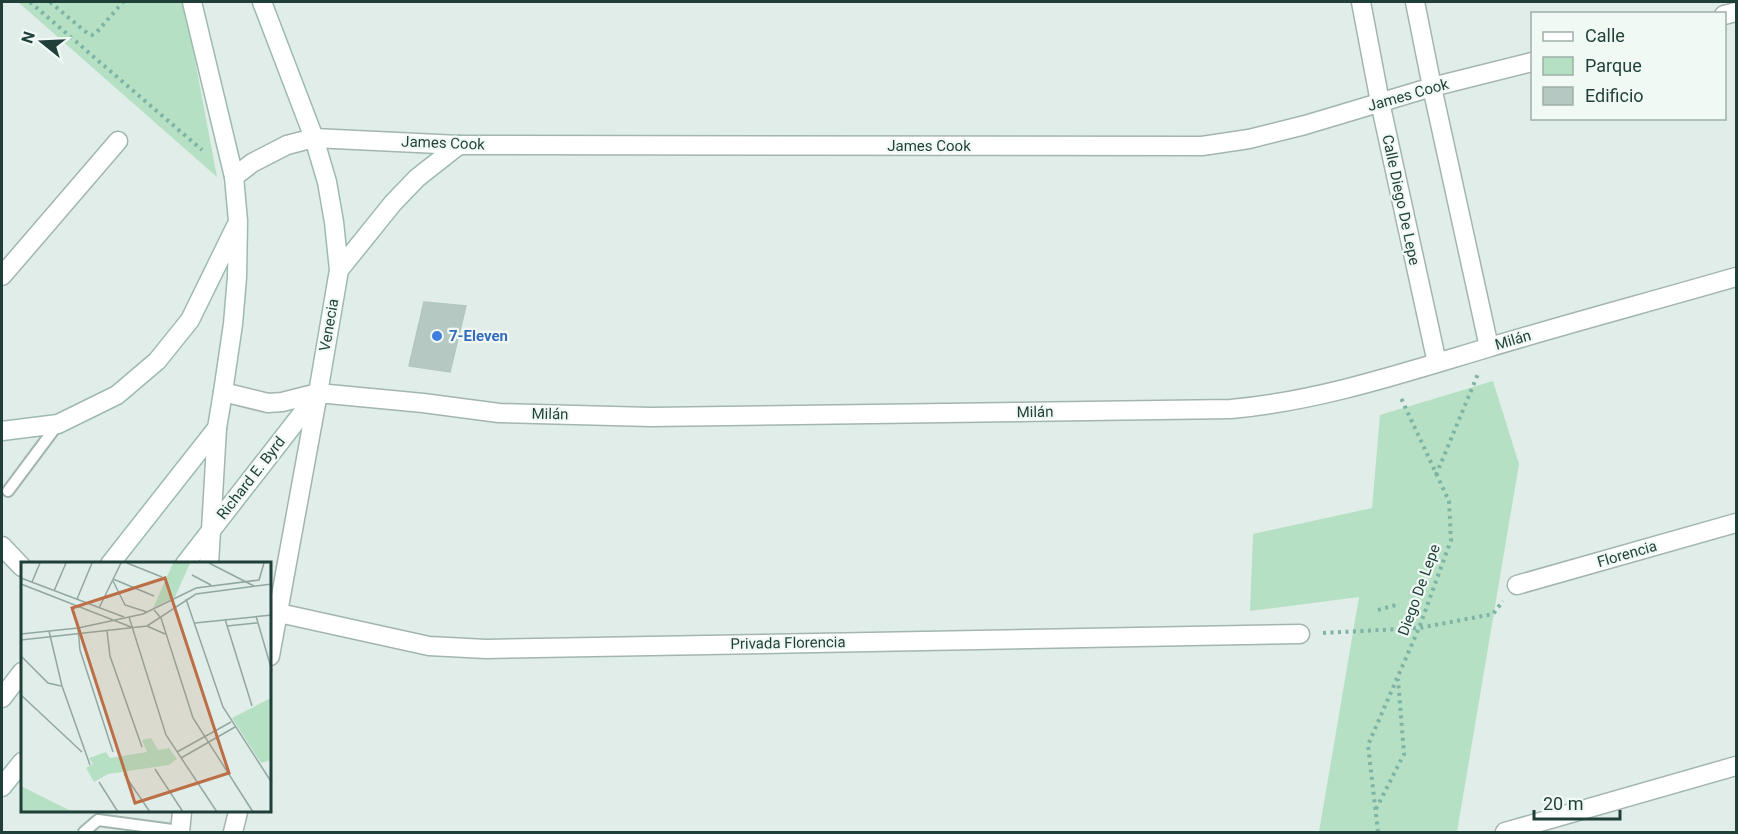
<svg xmlns="http://www.w3.org/2000/svg" width="1738" height="834" font-family="Roboto,sans-serif">
	<style>
		.green { fill: #b6e0c4 }
		.building { fill: #b5c8c1; stroke: #b2c7c0; stroke-width: 1.5 }
		.lines { fill: none; stroke-linecap: round; stroke-linejoin: round }
		.lane-casing { stroke: #a2b5b0; stroke-width: 14 }
		.street-casing { stroke: #a2b5b0; stroke-width: 21 }
		.secondary-casing { stroke: #9dbab1; stroke-width: 21 }
		.path { stroke: #7db4a6; stroke-width: 4; stroke-dasharray: 3 4.5; stroke-linecap: butt }
		.lane { stroke: #fff; stroke-width: 10 }
		.street { stroke: #fff; stroke-width: 18 }
		.secondary { stroke: #fff; stroke-width: 18 }
		.shop-dot { fill: #3f7fe0; stroke: #f1f9f5; stroke-width: 2 }
		.labels { text-anchor: middle; stroke-width: 4.5; stroke-linejoin: round; paint-order: stroke }
		.street-label { font-size: 15px; fill: #1f3f38; stroke: #f1f9f5 }
		.shop-label { font-size: 15px; font-weight: bold; fill: #366cbe; stroke: #f1f9f5; text-anchor: start }
		.inset-road { fill: none; stroke: #93a7a2; stroke-width: 1.5 }
		.view { fill: #bc6f46; fill-opacity: 0.15; stroke: #bc6f46; stroke-width: 3 }
		.inset-edge { fill: none; stroke: #1f3f38; stroke-width: 3 }
	</style>
	<rect width="100%" height="100%" fill="#e0ede8"/>
	<path class="green" d="M18,2h166l33,175z
		M1493,381l26,83 -62,368h-138l40,-235 -109,14 3,-77 119,-26 8,-93z"/>
	<path class="building" d="M424,302l42,4 -16,66 -41,-6z"/>
	<g class="lines">
		<defs>
			<path id="lane" d="M8,491l50,-67
				M84,832l14,-12 82,11"/>
			<path id="street" d="M1361,2l19,100 57,261
				M1415,2l17,85 57,260
				M1724,15l12,-3
				M234,177l18,-14 35,-18 27,-7 145,7 743,1 47,-7 56,-14 127,-38 100,-25
				M2,276l116,-135
				M223,392l45,11 14,-1 36,-9 105,10 76,10 152,4 580,-8c88,-8 172,-36 256,-61 83,-25 166,-47 249,-71
				M2,546l20,21
				M209,564l8,-136
				M1517,585l219,-62
				M279,613l150,33 57,3 814,-15
				M270,656l48,-263
				M180,832l2,-20
				M233,832l5,-20
				M1505,832l231,-66"/>
			<path id="secondary" d="M339,270l54,-67 24,-25 42,-33
				M2,431l56,-7 59,-29 40,-34 33,-41 46,-94
				M110,564l107,-136 6,-36 10,-68 4,-47 1,-56 -4,-44 -42,-175
				M185,564l133,-171 21,-123 -5,-48 -7,-40 -13,-44 -52,-136
				M2,698l20,-26
				M2,787l20,-25"/>
		</defs>
		<use href="#lane" class="lane-casing"/>
		<use href="#street" class="street-casing"/>
		<use href="#secondary" class="secondary-casing"/>
		<path class="path" d="M30,2l172,148
			M50,2l37,31 5,2 4,-2 27,-31
			M1436,475l42,-101
			M1378,610l18,-5
			M1323,633l96,-5 74,-14 10,-13
			M1376,809l28,-55 -6,-75
			M1378,832l-10,-87 51,-117 32,-88 -2,-39 -49,-105"/>
		<use href="#lane" class="lane"/>
		<use href="#street" class="street"/>
		<use href="#secondary" class="secondary"/>
	</g>
	<circle class="shop-dot" cx="437" cy="336" r="6"/>
	<g class="labels">
		<g class="street-label">
			<text transform="translate(1408 95) rotate(-16)" y="5">James Cook</text>
			<text transform="translate(443 143) rotate(2)" y="5">James Cook</text>
			<text x="929" y="151">James Cook</text>
			<text transform="translate(1401 200) rotate(78)" y="5">Calle Diego De Lepe</text>
			<text transform="translate(329 325) rotate(-80)" y="5">Venecia</text>
			<text transform="translate(1513 340) rotate(-16)" y="5">Milán</text>
			<text transform="translate(1035 412) rotate(-1)" y="5">Milán</text>
			<text transform="translate(550 414) rotate(1)" y="5">Milán</text>
			<text transform="translate(251 478) rotate(-52)" y="5">Richard E. Byrd</text>
			<text transform="translate(1627 554) rotate(-16)" y="5">Florencia</text>
			<text transform="translate(1419 590) rotate(-70)" y="5">Diego De Lepe</text>
			<text transform="translate(788 643) rotate(-1)" y="5">Privada Florencia</text>
		</g>
		<g class="shop-label">
			<text x="449" y="341">7-Eleven</text>
		</g>
	</g>
	<g transform="translate(21 562)">
		<rect width="250" height="250" fill="#e0ede8"/>
		<path d="M152,1h17l-15,34 -22,11zM250,136v62l-10,3 -29,-45zM130,176l7,12 11,-2 8,11 -8,6 -61,9 -14,8 -8,-14 7,-4 -4,-6 17,-6 4,6 37,-6 -5,-12zM0,224l48,24 39,2h-87z" fill="#b6e0c4"/>
		<path class="inset-road" d="M106,1l35,14M188,1l45,23M171,13l19,10M0,16l103,39M92,17l41,17M92,19l12,24 22,7M11,20l8,-19M0,22l110,43M33,29l12,-28M56,37l15,-36M165,37l37,108 49,76M78,46l22,-45M133,48l7,8 32,100 60,94M235,54l16,55M108,55l37,118 51,77M204,57l27,87M174,61l77,-8M126,64l18,8M206,64l30,-3M57,66l2,22 33,102M28,69l13,55 28,79M86,69l3,25 32,91M0,72l57,-6 65,-14 53,-26 63,-8 5,-17M0,78l126,-14 49,-32 76,-10M0,94l27,27 13,3M0,133l61,57M156,190l54,-30M160,196l54,-31M134,207l28,43M103,212l26,38M78,220l19,30"/>
		<path class="view" d="M144,16l64,195 -94,30 -63,-195z"/>
		<rect width="250" height="250" class="inset-edge"/>
	</g>
	<rect width="1738" height="834" fill="none" stroke="#1f3f38" stroke-width="6"/>
	<rect x="1531" y="12" width="195" height="108" fill="#f1f9f5" stroke="#9dafa9" stroke-width="1.5"/>
	<rect x="1543" y="32" width="30" height="9" fill="#ffffff" stroke="#9dafa9" stroke-width="1.5"/>
	<text x="1585" y="42" font-size="18" fill="#1f3f38">Calle</text>
	<rect x="1543" y="57" width="30" height="18" fill="#b6e0c4" stroke="#9dafa9" stroke-width="1.5"/>
	<text x="1585" y="72" font-size="18" fill="#1f3f38">Parque</text>
	<rect x="1543" y="87" width="30" height="18" fill="#b5c8c1" stroke="#9dafa9" stroke-width="1.5"/>
	<text x="1585" y="102" font-size="18" fill="#1f3f38">Edificio</text>
	<g transform="translate(42 42) rotate(288)" stroke="#f1f9f5" stroke-width="4.5" paint-order="stroke">
	<path d="M0-4.5L10 22L0 15L-10 22Z" fill="#1f3f38"/>
	<text y="-9" font-size="16" font-weight="bold" text-anchor="middle" fill="#1f3f38">N</text>
	</g>
	<path d="M1534 810v9h86v-9" fill="none" stroke="#1f3f38" stroke-width="3"/>
	<text x="1543" y="810" font-size="18" fill="#1f3f38" stroke="#f1f9f5" stroke-width="4.5" paint-order="stroke">20 m</text>
</svg>
